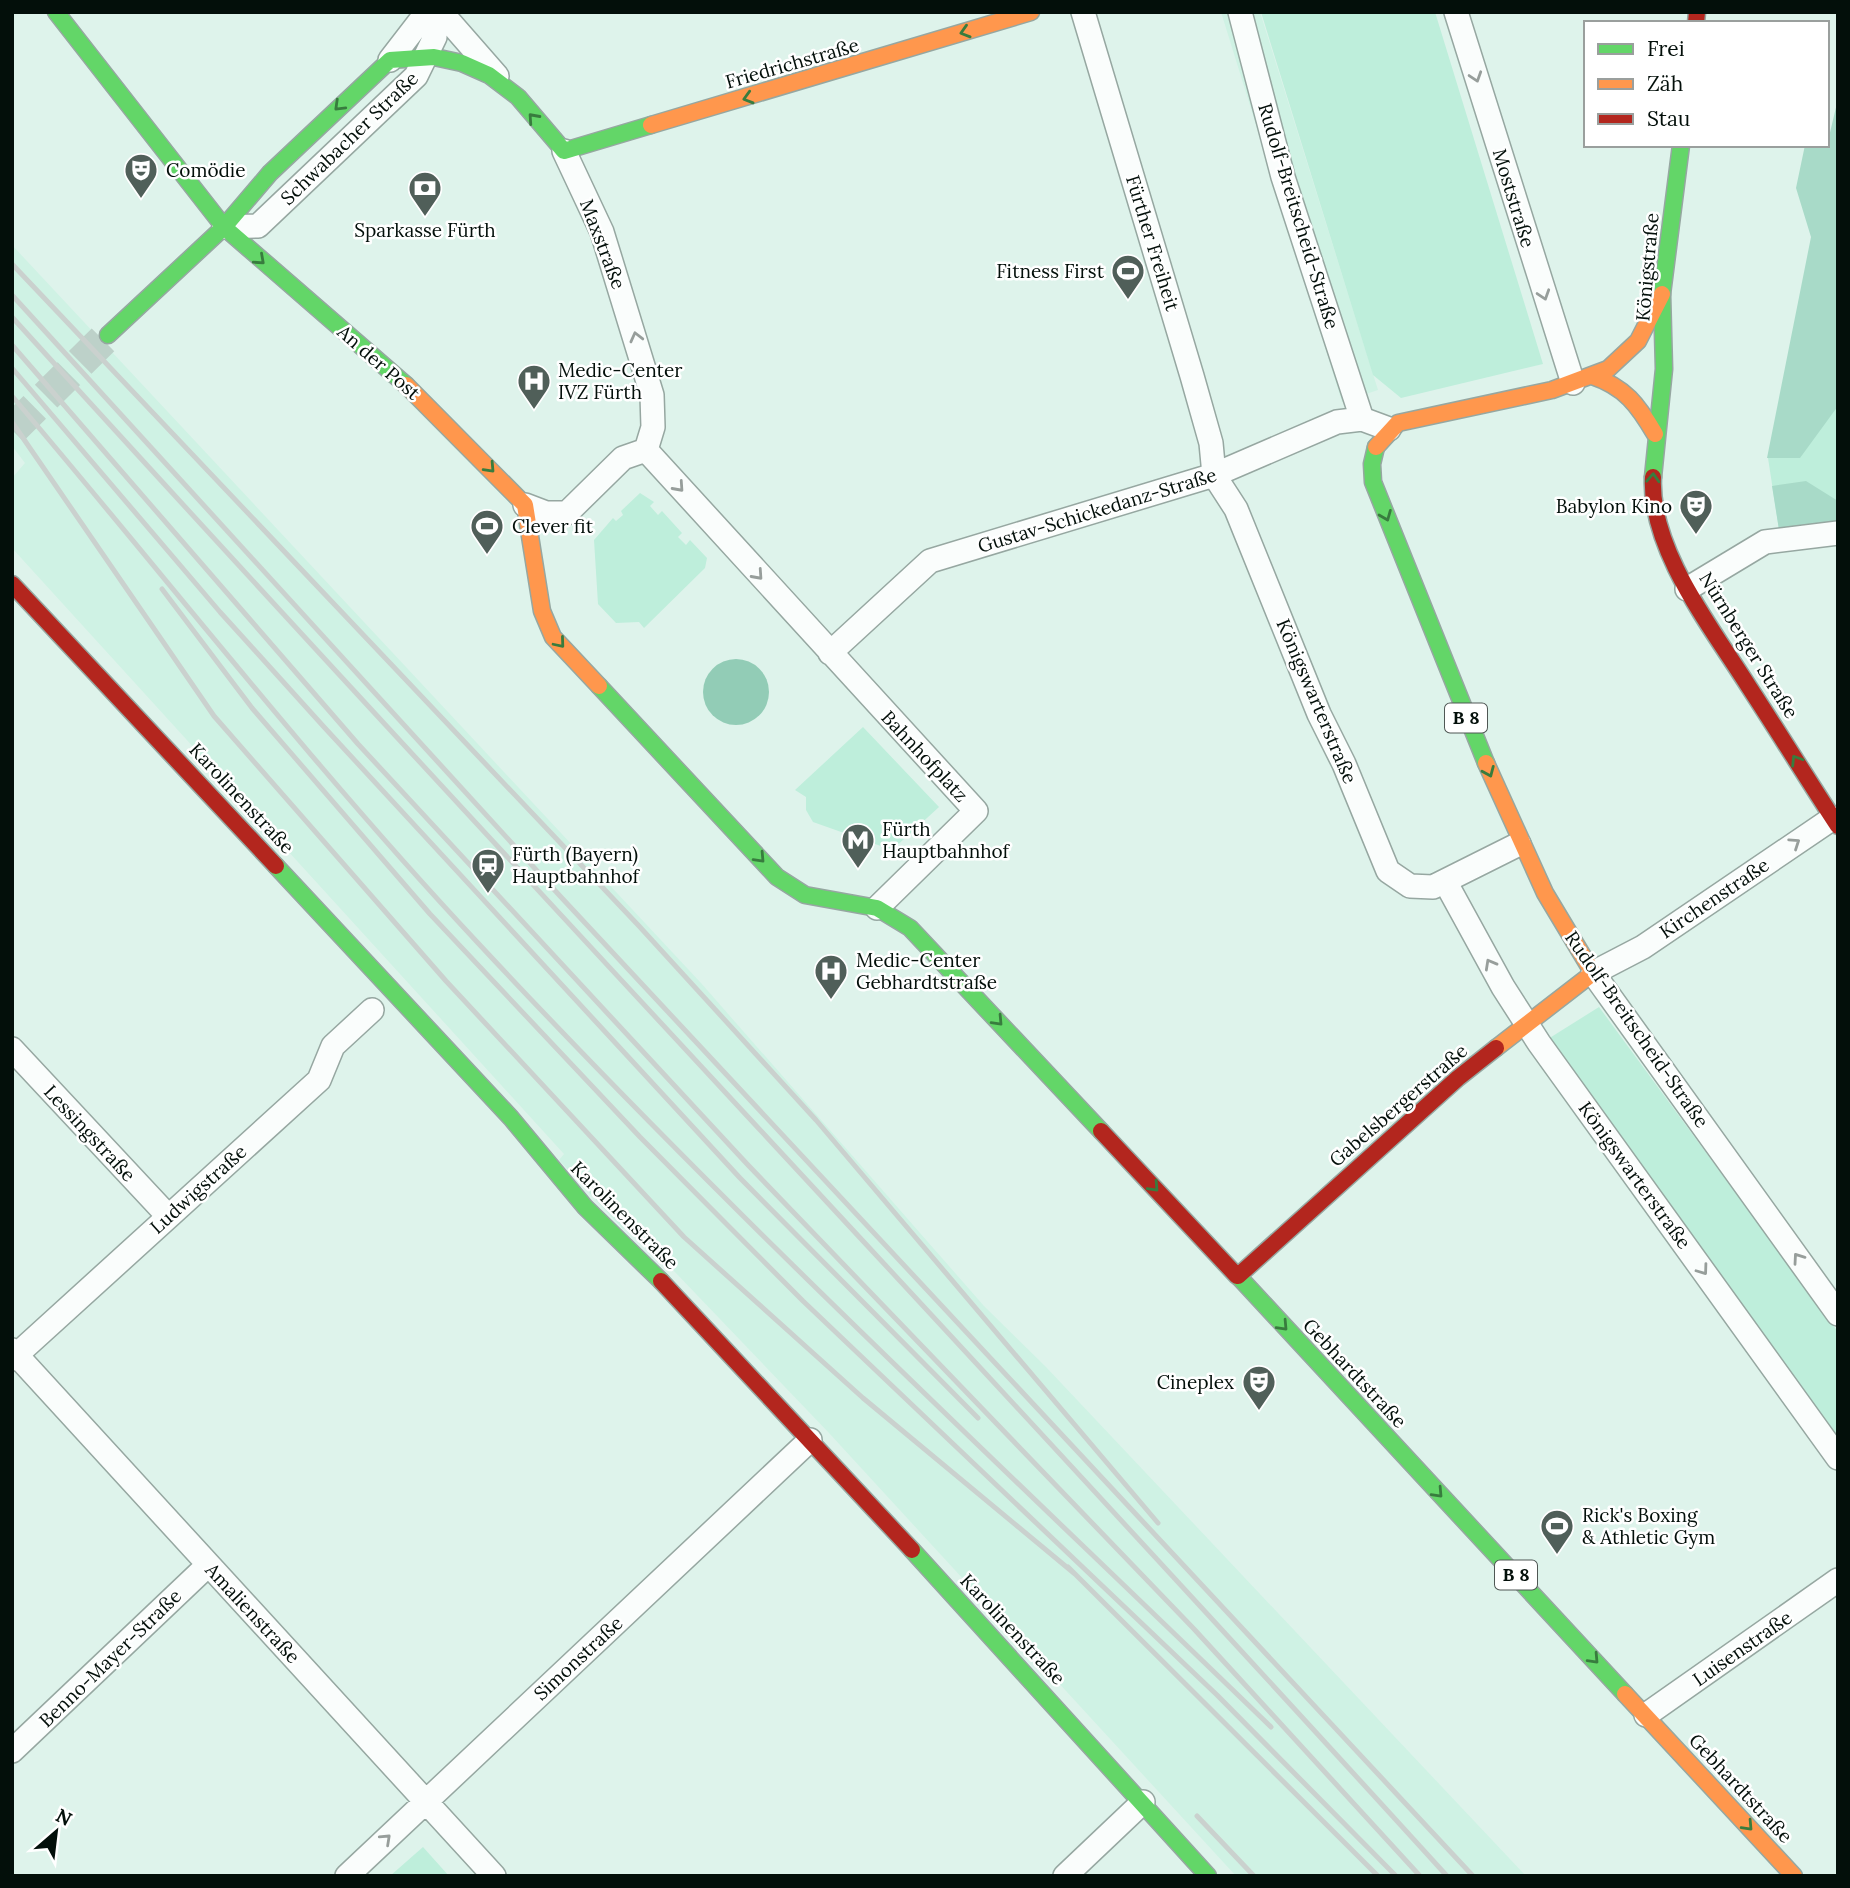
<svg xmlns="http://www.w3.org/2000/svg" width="1850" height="1888" font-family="Lora,serif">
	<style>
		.built { fill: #cff2e4 }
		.green { fill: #beeedb }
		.forest { fill: #a8dac8 }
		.water { fill: #92ccb6 }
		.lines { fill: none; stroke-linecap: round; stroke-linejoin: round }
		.secondary-tunnel { stroke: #bdd1c9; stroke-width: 32; stroke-dasharray: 32 16; stroke-linecap: butt }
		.street-casing { stroke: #96a7a1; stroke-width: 26 }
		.fast-casing { stroke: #96a7a1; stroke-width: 19 }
		.slow-casing { stroke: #96a7a1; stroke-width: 19 }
		.jam-casing { stroke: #96a7a1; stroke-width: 19 }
		.street { stroke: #fafdfc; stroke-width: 23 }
		.fast { stroke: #63d668; stroke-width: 16 }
		.slow { stroke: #ff974d; stroke-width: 16 }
		.jam { stroke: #b3261e; stroke-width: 16 }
		.rail { stroke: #cad1ce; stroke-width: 5 }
		.oneway { stroke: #387c3e }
		.oneway2 { stroke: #979e9b }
		.labels { text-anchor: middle; stroke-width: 5; stroke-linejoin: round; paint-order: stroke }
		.shield { fill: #fff; stroke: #4f5754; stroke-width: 2 }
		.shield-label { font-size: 18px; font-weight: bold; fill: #030f0a }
		.street-label { font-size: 19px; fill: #030f0a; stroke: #fff }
		.poi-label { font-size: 19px; fill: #030f0a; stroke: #fff; text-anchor: start }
	</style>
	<rect width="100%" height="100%" fill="#def3eb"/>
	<path class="built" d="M1221,12h39l118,378 -36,12z
		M12,245l689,738 283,323 62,61 480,509h-290l-407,-443 -200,-209 -6,5 -64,-69 5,-6 -552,-606v-70l13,-15 -13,-17z"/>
	<path class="green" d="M1261,12h174l108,352 -142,34 -28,-23z
		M1838,190v332l-58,14 -12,-78z
		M640,493l14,9 -4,4 8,9 4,-4 20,22 -4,4 8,8 4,-5 17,18 -2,10 -61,60 -5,-6 -23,1 -18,-19 -4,-64 19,-22 3,3 7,-6 -2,-4z
		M863,727l76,80 -47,43 -79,-28 -7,-12v-13l-11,-7z
		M1599,1007l239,325v109l-290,-402z
		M423,1847l26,29h-59z"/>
	<path class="forest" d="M1838,99v307l-38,52h-33l44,-221 -15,-49 9,-43h22z
		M1806,481l32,20v21l-58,14 -8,-50z"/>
	<path class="water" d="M703 692a33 33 0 1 1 66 0a33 33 0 1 1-66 0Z"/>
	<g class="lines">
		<path class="secondary-tunnel" d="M12,430l96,-95"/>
		<defs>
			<path id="street" d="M441,12l56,64
				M1083,12l109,364 19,67 3,32
				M1240,12l43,165 79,242
				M1456,12l117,371
				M390,60l37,-48
				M564,151l38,81 50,163 1,32 -7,23
				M224,227l34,-1 158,-150 19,-39 -2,-25
				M646,450l330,361 -99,97
				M1214,475l22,34 83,205 25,50 44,107 22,15 23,1 86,-43
				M525,505l21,8h21l56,-55 23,-8
				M1687,589l78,-47 73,-9
				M830,653l100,-92 284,-86 123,-53 25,-3 27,10
				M1833,818l-190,129 -50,26 245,341
				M1446,883l57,104 36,56 299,415
				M12,1049l156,167
				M12,1350l482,526
				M12,1359l307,-279 14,-34 39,-36
				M1646,1715l192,-135
				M12,1751l196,-186
				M347,1876l463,-436
				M1065,1876l78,-74"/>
			<path id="fast" d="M56,12l168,215 182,158
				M108,335l116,-108 46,-54 120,-113 44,-3 28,6 27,12 29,22 46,54 87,-26
				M1376,447l-4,17 1,18 113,281
				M1653,477l11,-108 -2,-75 19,-149
				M599,686l178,191 28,18 72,13 33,20 191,203
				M276,866l235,252 74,89 76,74
				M1238,1276l387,418
				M912,1550l296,326"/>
			<path id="slow" d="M651,125l380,-113
				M1592,376c33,11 46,29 63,58
				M406,385l119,120 17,106 11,26 46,49
				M1376,447l22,-24 154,-33 56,-21 30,-28 24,-47
				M1486,763l59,130 48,80 -97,75
				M1625,1694l169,182"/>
			<path id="jam" d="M1696,23l1,-11
				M1653,477c-4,72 59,151 96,210 30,46 59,93 89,139
				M12,584l264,282
				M1101,1131l136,145
				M1238,1276l220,-198 38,-30
				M661,1281l251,269"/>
		</defs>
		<use href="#street" class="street-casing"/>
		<use href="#fast" class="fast-casing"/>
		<use href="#slow" class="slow-casing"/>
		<use href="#jam" class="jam-casing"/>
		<use href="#street" class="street"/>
		<use href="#fast" class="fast"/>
		<use href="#slow" class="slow"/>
		<use href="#jam" class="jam"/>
		<path class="rail" d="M12,264l627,662 177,194 342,403
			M12,295l548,601 913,980
			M12,317c474,523 960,1036 1435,1559
			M12,345l346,399 390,421 446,464 226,247
			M12,368l208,244 104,115 416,451 238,240
			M12,396c155,182 302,372 466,547 253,272 526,525 793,784
			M12,422l202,294 232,265 238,256 179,161 212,176
			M162,589l90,119 178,206 210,223 163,164 414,394 179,181
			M1068,1567l310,309
			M1197,1816l57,60"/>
	</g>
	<defs><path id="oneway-chevron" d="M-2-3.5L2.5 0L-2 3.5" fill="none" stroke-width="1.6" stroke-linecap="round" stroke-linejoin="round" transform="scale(1.75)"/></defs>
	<g class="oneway">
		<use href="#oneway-chevron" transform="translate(965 32) rotate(163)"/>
		<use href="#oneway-chevron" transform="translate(748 98) rotate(164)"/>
		<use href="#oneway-chevron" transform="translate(339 106) rotate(136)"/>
		<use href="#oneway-chevron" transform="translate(533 118) rotate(-132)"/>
		<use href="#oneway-chevron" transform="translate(260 260) rotate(42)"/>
		<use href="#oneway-chevron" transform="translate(490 468) rotate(47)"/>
		<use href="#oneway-chevron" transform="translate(1653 478) rotate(-87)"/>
		<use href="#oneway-chevron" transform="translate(1386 516) rotate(68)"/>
		<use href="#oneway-chevron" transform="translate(560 643) rotate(50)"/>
		<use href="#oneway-chevron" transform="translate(1796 760) rotate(-122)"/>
		<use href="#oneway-chevron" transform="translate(1489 772) rotate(67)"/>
		<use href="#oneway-chevron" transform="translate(760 858) rotate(47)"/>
		<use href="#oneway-chevron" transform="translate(998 1021) rotate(47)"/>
		<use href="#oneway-chevron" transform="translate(1154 1187) rotate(47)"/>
		<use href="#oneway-chevron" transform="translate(1283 1326) rotate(47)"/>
		<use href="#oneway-chevron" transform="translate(1438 1493) rotate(47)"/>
		<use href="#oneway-chevron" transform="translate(1594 1659) rotate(47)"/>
		<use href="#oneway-chevron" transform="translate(1748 1826) rotate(47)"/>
	</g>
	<g class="oneway2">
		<use href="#oneway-chevron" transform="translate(1476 77) rotate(72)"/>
		<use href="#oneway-chevron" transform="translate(1544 295) rotate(72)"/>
		<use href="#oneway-chevron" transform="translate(636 337) rotate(-104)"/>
		<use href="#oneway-chevron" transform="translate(679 487) rotate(48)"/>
		<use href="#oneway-chevron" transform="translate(758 575) rotate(48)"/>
		<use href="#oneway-chevron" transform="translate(1795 843) rotate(-34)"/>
		<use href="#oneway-chevron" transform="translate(1490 964) rotate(-119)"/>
		<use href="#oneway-chevron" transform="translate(1798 1258) rotate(-125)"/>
		<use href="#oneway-chevron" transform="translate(1703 1270) rotate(54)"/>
		<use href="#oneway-chevron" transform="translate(386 1839) rotate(-43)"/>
	</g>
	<defs>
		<symbol id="theatre-pin" viewBox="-11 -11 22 30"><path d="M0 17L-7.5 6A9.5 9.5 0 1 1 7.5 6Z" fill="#505f59" stroke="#fff"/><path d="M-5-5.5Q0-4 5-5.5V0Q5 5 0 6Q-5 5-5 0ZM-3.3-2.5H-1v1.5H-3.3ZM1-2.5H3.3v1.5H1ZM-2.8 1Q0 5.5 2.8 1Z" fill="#fff"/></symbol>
		<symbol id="bank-pin" viewBox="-11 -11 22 30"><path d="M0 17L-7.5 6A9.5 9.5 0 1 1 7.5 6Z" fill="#505f59" stroke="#fff"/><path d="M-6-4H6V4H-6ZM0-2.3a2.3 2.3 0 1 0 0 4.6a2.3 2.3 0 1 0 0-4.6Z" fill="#fff"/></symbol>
		<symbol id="stadium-pin" viewBox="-11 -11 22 30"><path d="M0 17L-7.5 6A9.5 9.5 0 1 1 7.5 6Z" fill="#505f59" stroke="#fff"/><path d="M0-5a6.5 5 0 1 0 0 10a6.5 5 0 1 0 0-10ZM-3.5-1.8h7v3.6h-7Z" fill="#fff"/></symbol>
		<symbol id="hospital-pin" viewBox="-11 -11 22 30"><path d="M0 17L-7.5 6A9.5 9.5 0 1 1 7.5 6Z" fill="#505f59" stroke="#fff"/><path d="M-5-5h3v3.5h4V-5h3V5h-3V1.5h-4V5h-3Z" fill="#fff"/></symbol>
		<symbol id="metro-pin" viewBox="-11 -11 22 30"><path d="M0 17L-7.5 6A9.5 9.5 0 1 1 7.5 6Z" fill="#505f59" stroke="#fff"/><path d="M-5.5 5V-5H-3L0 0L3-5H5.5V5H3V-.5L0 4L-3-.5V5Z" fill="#fff"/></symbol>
		<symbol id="station-pin" viewBox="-11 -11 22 30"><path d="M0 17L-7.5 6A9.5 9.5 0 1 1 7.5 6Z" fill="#505f59" stroke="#fff"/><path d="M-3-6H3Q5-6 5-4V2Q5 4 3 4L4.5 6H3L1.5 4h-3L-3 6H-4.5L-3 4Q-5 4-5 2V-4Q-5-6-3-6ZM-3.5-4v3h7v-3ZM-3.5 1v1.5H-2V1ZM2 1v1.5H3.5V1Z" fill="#fff"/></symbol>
	</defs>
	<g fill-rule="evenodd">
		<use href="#theatre-pin" x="122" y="151" width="38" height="52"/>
		<use href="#bank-pin" x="406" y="169" width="38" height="52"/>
		<use href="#stadium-pin" x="1109" y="252" width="38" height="52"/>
		<use href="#hospital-pin" x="515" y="362" width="38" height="52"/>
		<use href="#theatre-pin" x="1677" y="487" width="38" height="52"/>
		<use href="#stadium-pin" x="468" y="507" width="38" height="52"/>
		<use href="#metro-pin" x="839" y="821" width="38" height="52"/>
		<use href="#station-pin" x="469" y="846" width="38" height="52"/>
		<use href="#hospital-pin" x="812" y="952" width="38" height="52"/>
		<use href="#theatre-pin" x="1240" y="1363" width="38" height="52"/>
		<use href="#stadium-pin" x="1538" y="1507" width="38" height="52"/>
	</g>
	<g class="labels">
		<g class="shield">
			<rect x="1445" y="703.5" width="42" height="29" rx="5"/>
			<rect x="1495" y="1560.5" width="42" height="29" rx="5"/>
		</g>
		<g class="shield-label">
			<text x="1466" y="724">B 8</text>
			<text x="1516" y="1581">B 8</text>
		</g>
		<g class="street-label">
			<text transform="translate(792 63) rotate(-16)" y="7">Friedrichstraße</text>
			<text transform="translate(349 138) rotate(-44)" y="7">Schwabacher Straße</text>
			<text transform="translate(1514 198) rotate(73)" y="7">Moststraße</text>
			<text transform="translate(1299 216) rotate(73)" y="7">Rudolf-Breitscheid-Straße</text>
			<text transform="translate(1153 243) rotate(73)" y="7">Fürther Freiheit</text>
			<text transform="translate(603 244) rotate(69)" y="7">Maxstraße</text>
			<text transform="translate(1647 267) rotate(-85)" y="7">Königstraße</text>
			<text transform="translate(379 362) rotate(41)" y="7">An der Post</text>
			<text transform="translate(1097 510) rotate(-17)" y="7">Gustav-Schickedanz-Straße</text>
			<text transform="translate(1749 645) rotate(58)" y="7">Nürnberger Straße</text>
			<text transform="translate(1317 701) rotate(67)" y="7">Königswarterstraße</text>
			<text transform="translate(925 756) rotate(47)" y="7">Bahnhofplatz</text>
			<text transform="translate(242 798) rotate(47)" y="7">Karolinenstraße</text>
			<text transform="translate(1714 898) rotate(-34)" y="7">Kirchenstraße</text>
			<text transform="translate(1637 1029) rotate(55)" y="7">Rudolf-Breitscheid-Straße</text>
			<text transform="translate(1398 1105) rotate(-41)" y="7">Gabelsbergerstraße</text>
			<text transform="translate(90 1133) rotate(47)" y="7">Lessingstraße</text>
			<text transform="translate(1635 1175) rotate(54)" y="7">Königswarterstraße</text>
			<text transform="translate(198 1189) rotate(-42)" y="7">Ludwigstraße</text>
			<text transform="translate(625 1215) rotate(45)" y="7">Karolinenstraße</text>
			<text transform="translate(1355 1373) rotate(47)" y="7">Gebhardtstraße</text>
			<text transform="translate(253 1613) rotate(47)" y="7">Amalienstraße</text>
			<text transform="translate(1013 1629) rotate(47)" y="7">Karolinenstraße</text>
			<text transform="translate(1742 1648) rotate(-35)" y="7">Luisenstraße</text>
			<text transform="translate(110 1658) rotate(-44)" y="7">Benno-Mayer-Straße</text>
			<text transform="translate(578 1658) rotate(-43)" y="7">Simonstraße</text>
			<text transform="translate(1741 1788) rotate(47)" y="7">Gebhardtstraße</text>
		</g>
		<g class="poi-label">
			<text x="166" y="177">Comödie</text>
			<text x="425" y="237" text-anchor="middle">Sparkasse Fürth</text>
			<text x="1104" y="278" text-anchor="end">Fitness First</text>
			<text x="558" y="377">Medic-Center<tspan x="558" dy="22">IVZ Fürth</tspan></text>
			<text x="1672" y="513" text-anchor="end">Babylon Kino</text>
			<text x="512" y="533">Clever fit</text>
			<text x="882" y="836">Fürth<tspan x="882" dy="22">Hauptbahnhof</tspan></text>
			<text x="512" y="861">Fürth (Bayern)<tspan x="512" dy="22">Hauptbahnhof</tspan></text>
			<text x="856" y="967">Medic-Center<tspan x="856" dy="22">Gebhardtstraße</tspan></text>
			<text x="1234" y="1389" text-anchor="end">Cineplex</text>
			<text x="1582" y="1522">Rick's Boxing<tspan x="1582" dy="22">&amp; Athletic Gym</tspan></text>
		</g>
	</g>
	<rect width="1850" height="1888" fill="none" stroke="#030f0a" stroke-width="28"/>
	<rect x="1584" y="21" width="245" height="126" fill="#ffffff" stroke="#9a9f9d" stroke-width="2"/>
	<rect x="1598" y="44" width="35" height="10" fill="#63d668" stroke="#9a9f9d" stroke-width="2"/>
	<text x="1647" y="56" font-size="21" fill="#030f0a">Frei</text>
	<rect x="1598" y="79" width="35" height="10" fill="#ff974d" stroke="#9a9f9d" stroke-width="2"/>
	<text x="1647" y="91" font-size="21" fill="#030f0a">Zäh</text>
	<rect x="1598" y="114" width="35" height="10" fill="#b3261e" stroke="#9a9f9d" stroke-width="2"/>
	<text x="1647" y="126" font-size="21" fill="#030f0a">Stau</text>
	<g transform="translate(56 1832) rotate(28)" stroke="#ffffff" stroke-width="5" paint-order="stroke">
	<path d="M0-5L12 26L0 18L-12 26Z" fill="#030f0a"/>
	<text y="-10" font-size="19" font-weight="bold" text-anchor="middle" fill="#030f0a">N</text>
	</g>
</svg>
